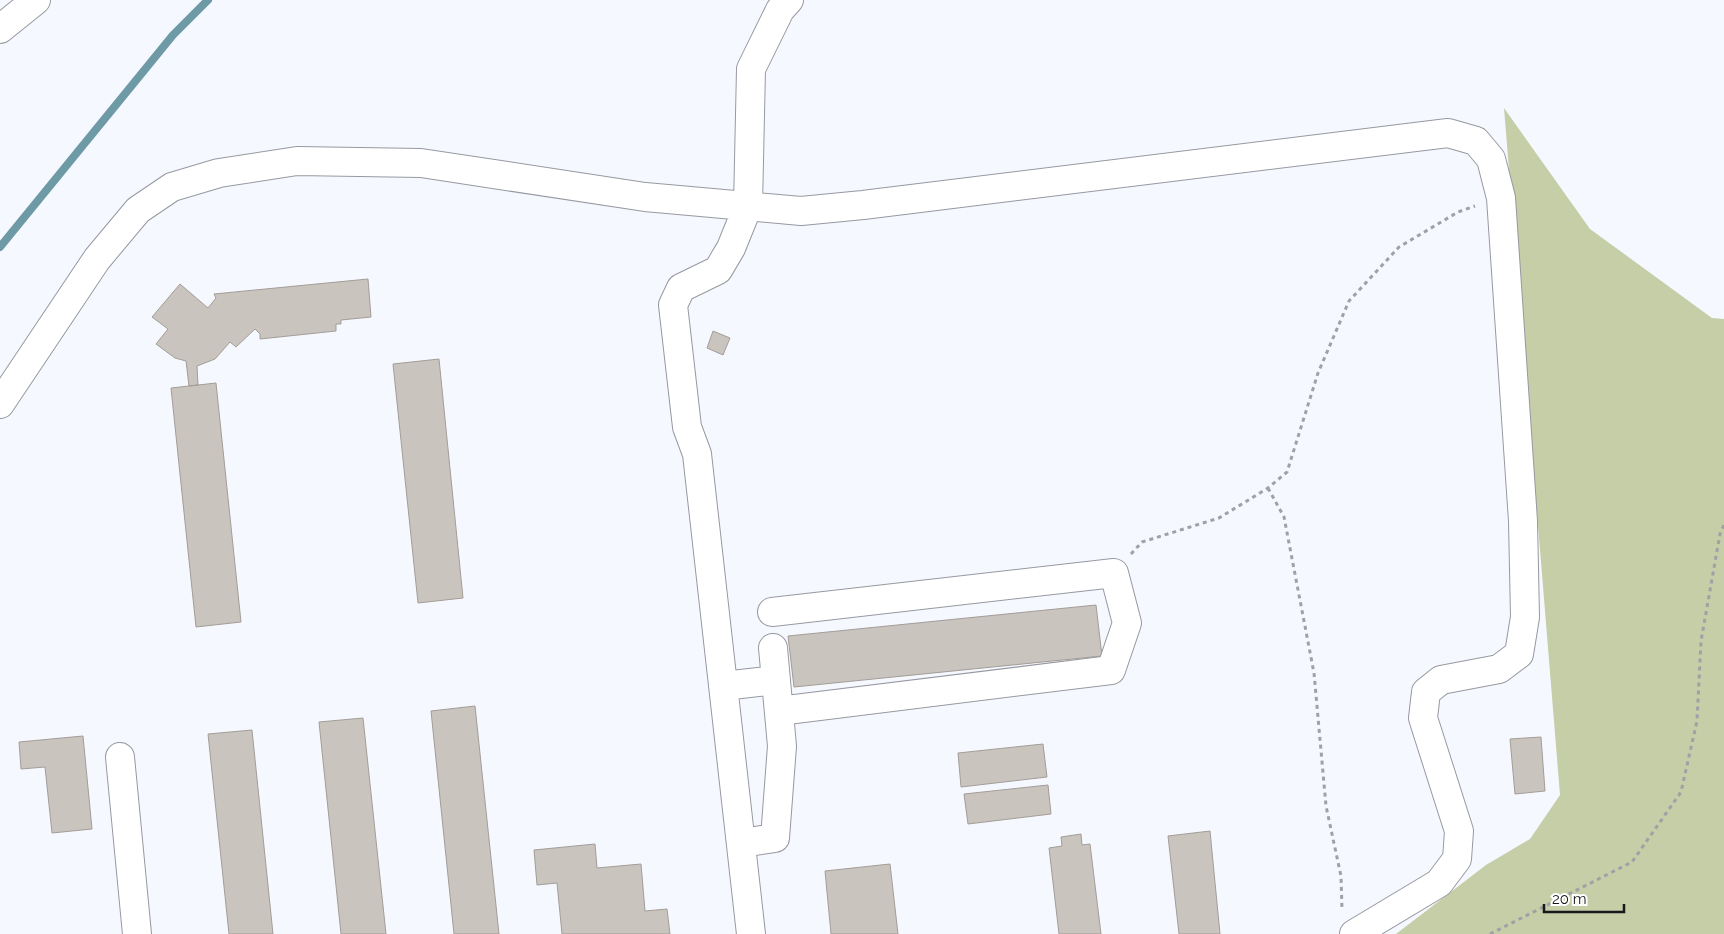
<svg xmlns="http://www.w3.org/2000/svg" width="1724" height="934" font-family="Raleway,sans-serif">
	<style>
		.green { fill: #c5cea7 }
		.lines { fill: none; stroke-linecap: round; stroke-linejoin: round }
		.stream { stroke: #6e9aa6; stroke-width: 8 }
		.building { fill: #cac4be; stroke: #a39d97 }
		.minor-casing { stroke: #9799a1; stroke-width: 30 }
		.path { stroke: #9fa1a6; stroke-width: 3; stroke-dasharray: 4 4; stroke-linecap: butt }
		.minor { stroke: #fff; stroke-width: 28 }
	</style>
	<rect width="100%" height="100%" fill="#f6f8ff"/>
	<path class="green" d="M1504,108l86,121 122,89 12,1v615h-328l90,-69 44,-26 30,-44z"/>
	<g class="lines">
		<path class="stream" d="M0,247l173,-212 35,-35"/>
	</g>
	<path class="building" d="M368,279l3,38 -30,3v4h-5v7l-76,8v-5l-5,-5 -19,18 -6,-5 -15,17 -18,7 1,19 -9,1 -3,-25 -11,-3 -19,-14 12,-15 -16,-12 28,-33 28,24 8,-10 -2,-4z
		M713,331l17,7 -7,17 -16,-7z
		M439,359l24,239 -45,5 -25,-239z
		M216,383l25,239 -45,5 -25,-239z
		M1096,605l6,51 -308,31 -6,-51z
		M475,706l24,228h-45l-23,-223z
		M363,718l23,216h-45l-22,-212z
		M252,730l21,204h-44l-21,-200z
		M83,736l9,93 -40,4 -7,-66 -24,2 -2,-27z
		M1541,737l4,54 -30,3 -5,-55z
		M1043,744l4,33 -86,10 -3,-34z
		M1048,785l3,29 -83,10 -4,-30z
		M1210,831l10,103h-41l-11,-98z
		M1081,834l1,11 8,-1 11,90h-42l-10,-86 13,-2 -1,-9z
		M595,844l2,24 44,-4 4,47 22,-2 3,25h-108l-5,-51 -20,2 -3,-35z
		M890,864l8,70h-67l-6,-63z"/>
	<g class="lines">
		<defs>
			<path id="minor" d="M0,29l36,-29
				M0,404l97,-145 41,-49 34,-23 47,-14 78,-12 124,2 224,34 156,14 62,-6 585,-72 28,8 15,18 10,39 22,323 2,96 -6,37 -20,15 -58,11 -15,12 -3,26 36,113 -2,28 -18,24 -85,51
				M772,612l342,-39 13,50 -16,47 -332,41
				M723,686l53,-6
				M120,757l17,177
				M741,843l34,-5 7,-92 -9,-98
				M751,934l-54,-480 -10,-27 -14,-122 8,-17 37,-18 13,-22 17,-42 3,-137 29,-59 9,-10"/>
		</defs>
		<use href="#minor" class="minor-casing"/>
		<path class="path" d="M1268,488l16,29 30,156 12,133 15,70 1,33
			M1131,554l11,-12 77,-24 49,-30 19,-16 31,-99 31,-72 50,-54 59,-35 17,-6
			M1490,934l142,-72 49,-70 16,-71 4,-80 19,-107 4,-9"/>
		<use href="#minor" class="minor"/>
	</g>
	<path d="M1544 904v8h80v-8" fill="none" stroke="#17181a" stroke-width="2.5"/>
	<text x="1552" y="904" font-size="15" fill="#17181a" stroke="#ffffff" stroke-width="4" paint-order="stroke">20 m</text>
</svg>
